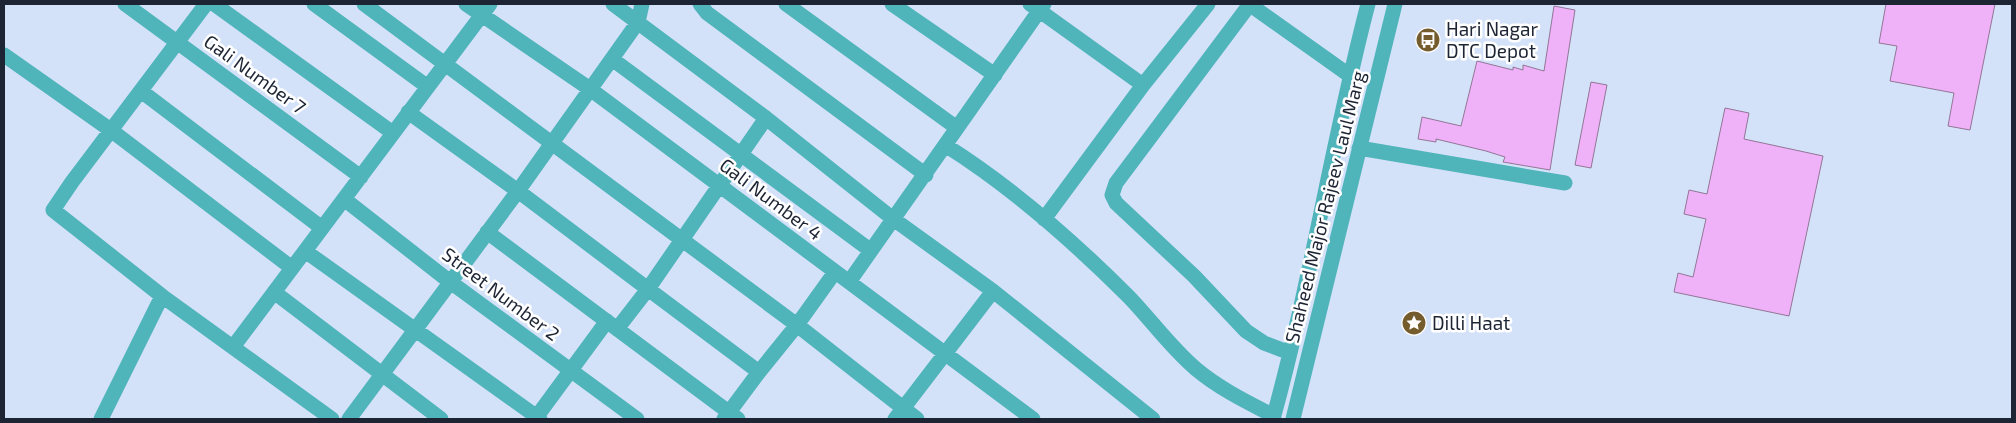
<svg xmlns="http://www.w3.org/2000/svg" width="2016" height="423" font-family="'Exo 2',sans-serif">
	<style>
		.building { fill: #efb1f8; stroke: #927696 }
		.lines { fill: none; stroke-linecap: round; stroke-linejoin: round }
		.minor { stroke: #50b4bb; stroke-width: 15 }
		.labels { text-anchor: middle; stroke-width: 5; stroke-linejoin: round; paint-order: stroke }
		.poi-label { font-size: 19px; fill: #1d2534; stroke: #fff; text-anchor: start }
		.street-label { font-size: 19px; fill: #1d2534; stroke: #fff }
	</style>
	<rect width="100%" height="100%" fill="#d4e2f9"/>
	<path class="building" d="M1886,4h109l-25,126 -22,-4 6,-33 -64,-12 7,-35 -18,-3z
		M1554,6l21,4 -25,160 -47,-8 2,-5 -19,-6 -50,-12v3l-18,-3 4,-22 39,9 16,-65 36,9v-3l10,3v-5l21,6z
		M1591,82l16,3 -16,83 -16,-3z
		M1725,108l24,5 -5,26 79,17 -34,160 -115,-24 4,-19 15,4 13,-58 -22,-5 5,-24 18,4z"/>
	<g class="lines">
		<path class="minor" d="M125,4l236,173
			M206,4l-134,178 -19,28 109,86 170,123
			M214,4l179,129
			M314,4l114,83
			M364,4l433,321 38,-53
			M466,4l124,85 443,330
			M613,4l153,114 126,100 101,73 160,128
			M642,4l-4,18 -120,169 130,98 118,-171
			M700,4l7,9 219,162
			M786,4l171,124
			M892,4l103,71
			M1030,4l113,81
			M1249,4l100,71
			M1250,4l-134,179 -4,12 4,8 78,73 52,55 18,12 26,10
			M4,55l108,76 180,137
			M612,59l258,191
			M141,91l181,137
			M945,145c67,42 128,96 184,152 23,24 42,51 67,72 24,20 51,33 78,47
			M1359,148l206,35
			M344,199l105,82 188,138
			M1044,219l99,-134 65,-81
			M487,232l251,187
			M305,251l235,168
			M849,282l195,-278
			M274,292l167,127
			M617,329l31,-40 111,83 38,-47 120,94
			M233,347l257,-343
			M101,419l61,-123
			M349,419l169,-228 -110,-79
			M535,419l72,-98
			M724,419l35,-47
			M895,419l98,-128
			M1273,419c38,-137 59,-278 95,-415
			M1293,419l102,-415"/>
	</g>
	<defs>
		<symbol id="bus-disc" viewBox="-11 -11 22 22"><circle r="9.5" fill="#755c2d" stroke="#fff"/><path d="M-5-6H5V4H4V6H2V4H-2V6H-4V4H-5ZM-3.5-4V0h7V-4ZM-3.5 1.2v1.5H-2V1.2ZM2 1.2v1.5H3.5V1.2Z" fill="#fff"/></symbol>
		<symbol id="sight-disc" viewBox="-11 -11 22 22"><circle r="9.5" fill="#755c2d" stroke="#fff"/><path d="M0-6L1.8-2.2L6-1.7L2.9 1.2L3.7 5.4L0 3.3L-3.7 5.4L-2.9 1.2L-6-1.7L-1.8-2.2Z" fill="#fff"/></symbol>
	</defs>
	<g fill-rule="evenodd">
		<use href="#bus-disc" x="1414" y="26" width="28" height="28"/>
		<use href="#sight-disc" x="1400" y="309" width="28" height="28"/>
	</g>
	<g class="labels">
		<g class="poi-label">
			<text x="1446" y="36">Hari Nagar<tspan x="1446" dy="22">DTC Depot</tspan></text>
			<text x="1432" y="330">Dilli Haat</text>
		</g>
		<g class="street-label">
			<text transform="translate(255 74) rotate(36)" y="7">Gali Number 7</text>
			<text transform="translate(771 199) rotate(37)" y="7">Gali Number 4</text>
			<text transform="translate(1325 207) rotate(-76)" y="7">Shaheed Major Rajeev Laul Marg</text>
			<text transform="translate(501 294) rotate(37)" y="7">Street Number 2</text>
		</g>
	</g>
	<rect width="2016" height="423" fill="none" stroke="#1d2534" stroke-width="10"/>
</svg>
